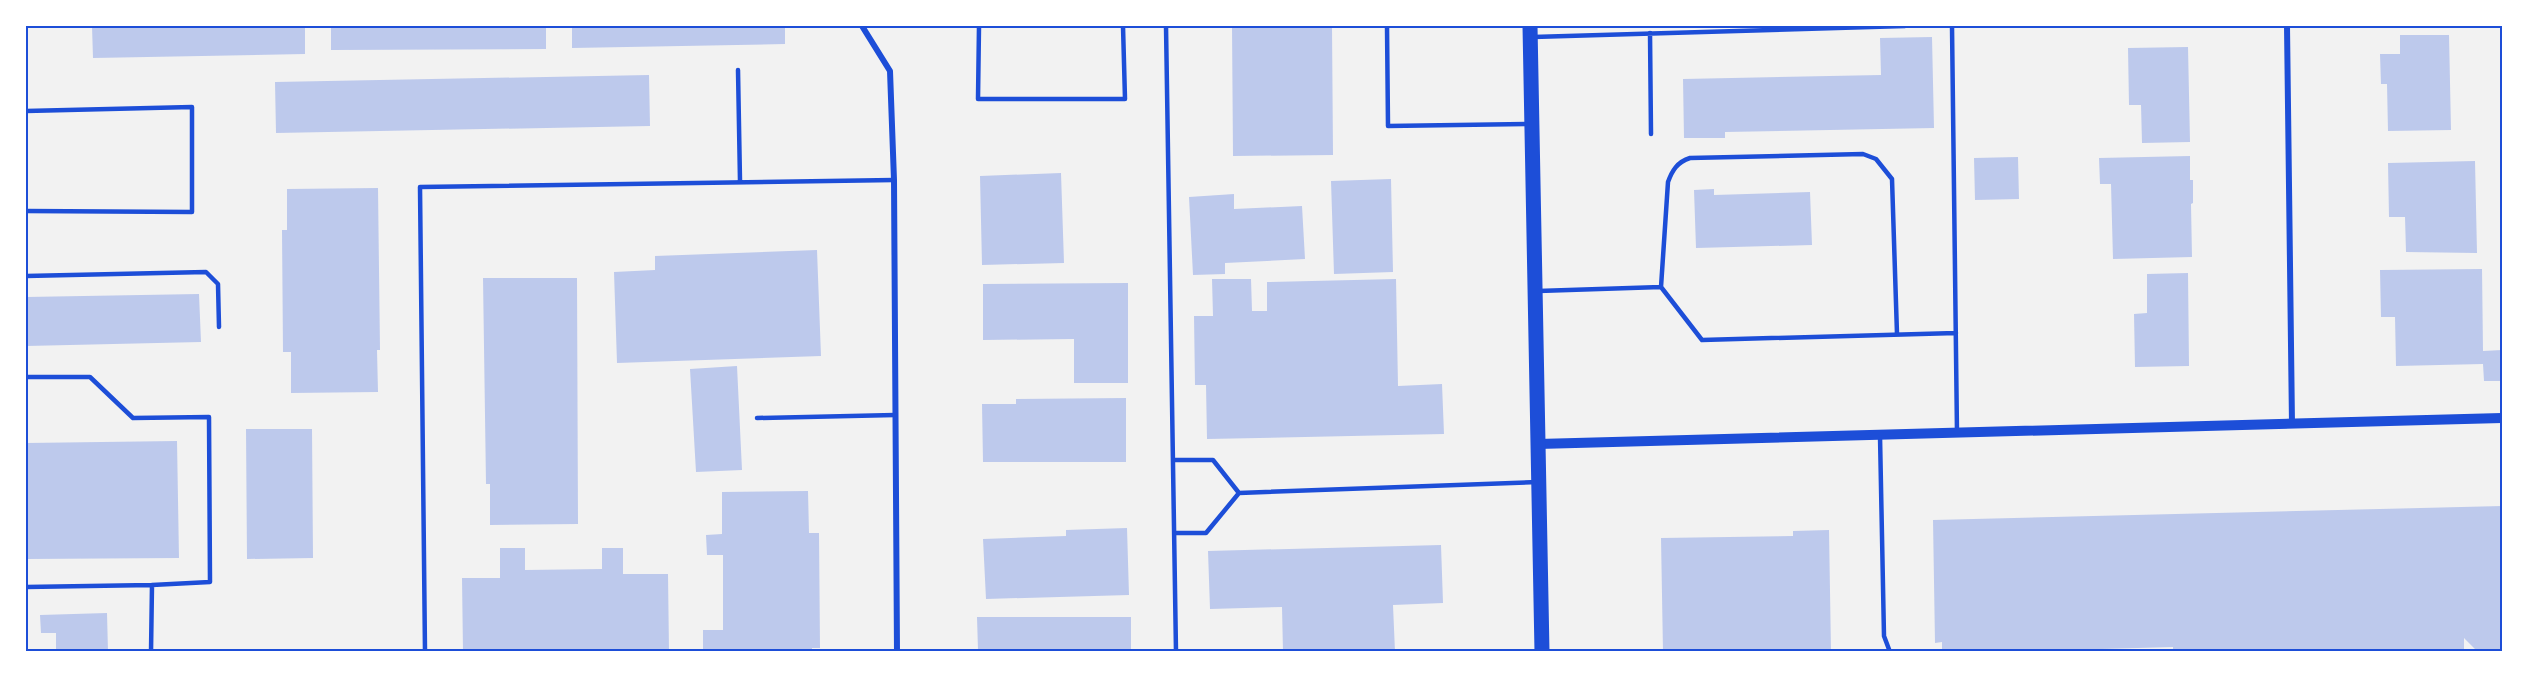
<svg xmlns="http://www.w3.org/2000/svg" width="2528" height="677" font-family="'DejaVu Sans',sans-serif">
	<style>
		.building { fill: #bdc9ec }
		.lines { fill: none; stroke-linecap: round; stroke-linejoin: round }
		.service { stroke: #1d4ed8; stroke-width: 4.5 }
		.minor { stroke: #1d4ed8; stroke-width: 6 }
		.tertiary { stroke: #1d4ed8; stroke-width: 10 }
		.primary { stroke: #1d4ed8; stroke-width: 15 }
		.neatline { fill: none; stroke: #1d4ed8; stroke-width: 2 }
	</style>
	<rect width="100%" height="100%" fill="#f2f2f2"/>
	<path class="building" d="M92,26h213v28l-212,4z
		M331,26h215v23l-215,1z
		M572,26h213v18l-213,4z
		M1232,26h100l1,129 -100,1z
		M2400,35h49l2,95 -63,1 -1,-47h-6l-1,-30h20z
		M1932,37l2,91 -209,4v6h-41l-1,-59 198,-4 -1,-37z
		M2188,47l2,95 -48,1 -1,-38h-12l-1,-57z
		M649,75l1,51 -374,7 -1,-51z
		M2190,156v24h3v23l-2,1 1,53 -79,2 -2,-75h-11l-1,-26z
		M2018,157l1,42 -44,1 -1,-42z
		M2475,161l2,92 -71,-1 -1,-35h-16l-1,-54z
		M1061,173l3,90 -82,2 -2,-89z
		M1391,179l2,93 -59,2 -3,-93z
		M378,188l2,162h-3l1,42 -87,1v-41h-8l-1,-122h5v-41z
		M1714,189v6l96,-3 2,53 -116,3 -2,-58z
		M1234,194v15l68,-3 3,53 -80,4v11l-32,1 -4,-78z
		M817,250l4,106 -204,7 -3,-91 41,-2v-14z
		M2482,269l1,82 19,-1v31h-18l-1,-17 -87,2 -1,-49h-14l-1,-47z
		M2188,273l1,93 -54,1 -1,-53 13,-1v-39z
		M483,278h94l1,246 -88,1v-41h-4z
		M1212,279h39l1,32h15v-29l129,-3 2,107 44,-2 2,50 -237,5 -1,-54h-11l-1,-69h19z
		M1128,283v100h-54v-44l-91,1v-56z
		M199,294l2,48 -175,4v-49z
		M737,366l5,104 -46,2 -6,-103z
		M1126,398v64h-143l-1,-58h34v-5z
		M246,429h66l1,129 -66,1z
		M177,441l2,117 -153,1v-116z
		M808,491l1,42h10l1,115h-8v4h-109v-22h20v-75h-16l-1,-20 16,-1v-42z
		M2502,506v146h-24l-14,-14v14h-291v-5l-106,3v2h-125v-10l-7,1 -2,-123z
		M1127,528l2,67 -143,4 -3,-60 83,-3v-6z
		M1829,530l2,122h-168l-2,-114 132,-2v-5z
		M1441,545l2,58 -50,2 2,47h-112l-1,-45 -72,2 -2,-58z
		M500,548h25v22l77,-1v-21h21v26h45l1,78h-206l-1,-74h38z
		M107,613l1,39h-52v-19h-15l-1,-18z
		M977,617h154v35l-153,-2z"/>
	<g class="lines">
		<path class="service" d="M979,26l-1,73h147l-2,-73
			M1166,26l10,626
			M1387,26l1,100 142,-2
			M1952,26l5,407
			M1650,33l1,101
			M1533,37l372,-11
			M738,70l2,111
			M26,111l166,-4v105l-166,-1
			M26,276l180,-4 12,12 1,43
			M1661,287l7,-105c4,-11 9,-20 22,-24l173,-4 13,5 16,20 5,155
			M1538,291l123,-4 41,53 254,-7
			M26,377h64l43,41 76,-1 1,165 -58,3
			M757,418l138,-3
			M1880,436l4,200 6,16
			M1173,460h40l26,33 299,-11
			M1174,533h32l33,-40
			M26,587l126,-2 -1,67
			M425,652l-5,-465 474,-7"/>
		<path class="minor" d="M862,26l28,45 4,109 3,472
			M2287,26l5,398"/>
		<path class="tertiary" d="M1538,444l964,-26"/>
		<path class="primary" d="M1530,26l12,626"/>
	</g>
	<rect width="2528" height="677" fill="none" stroke="#ffffff" stroke-width="54"/>
	<rect x="27" y="27" width="2474" height="623" class="neatline"/>
</svg>
